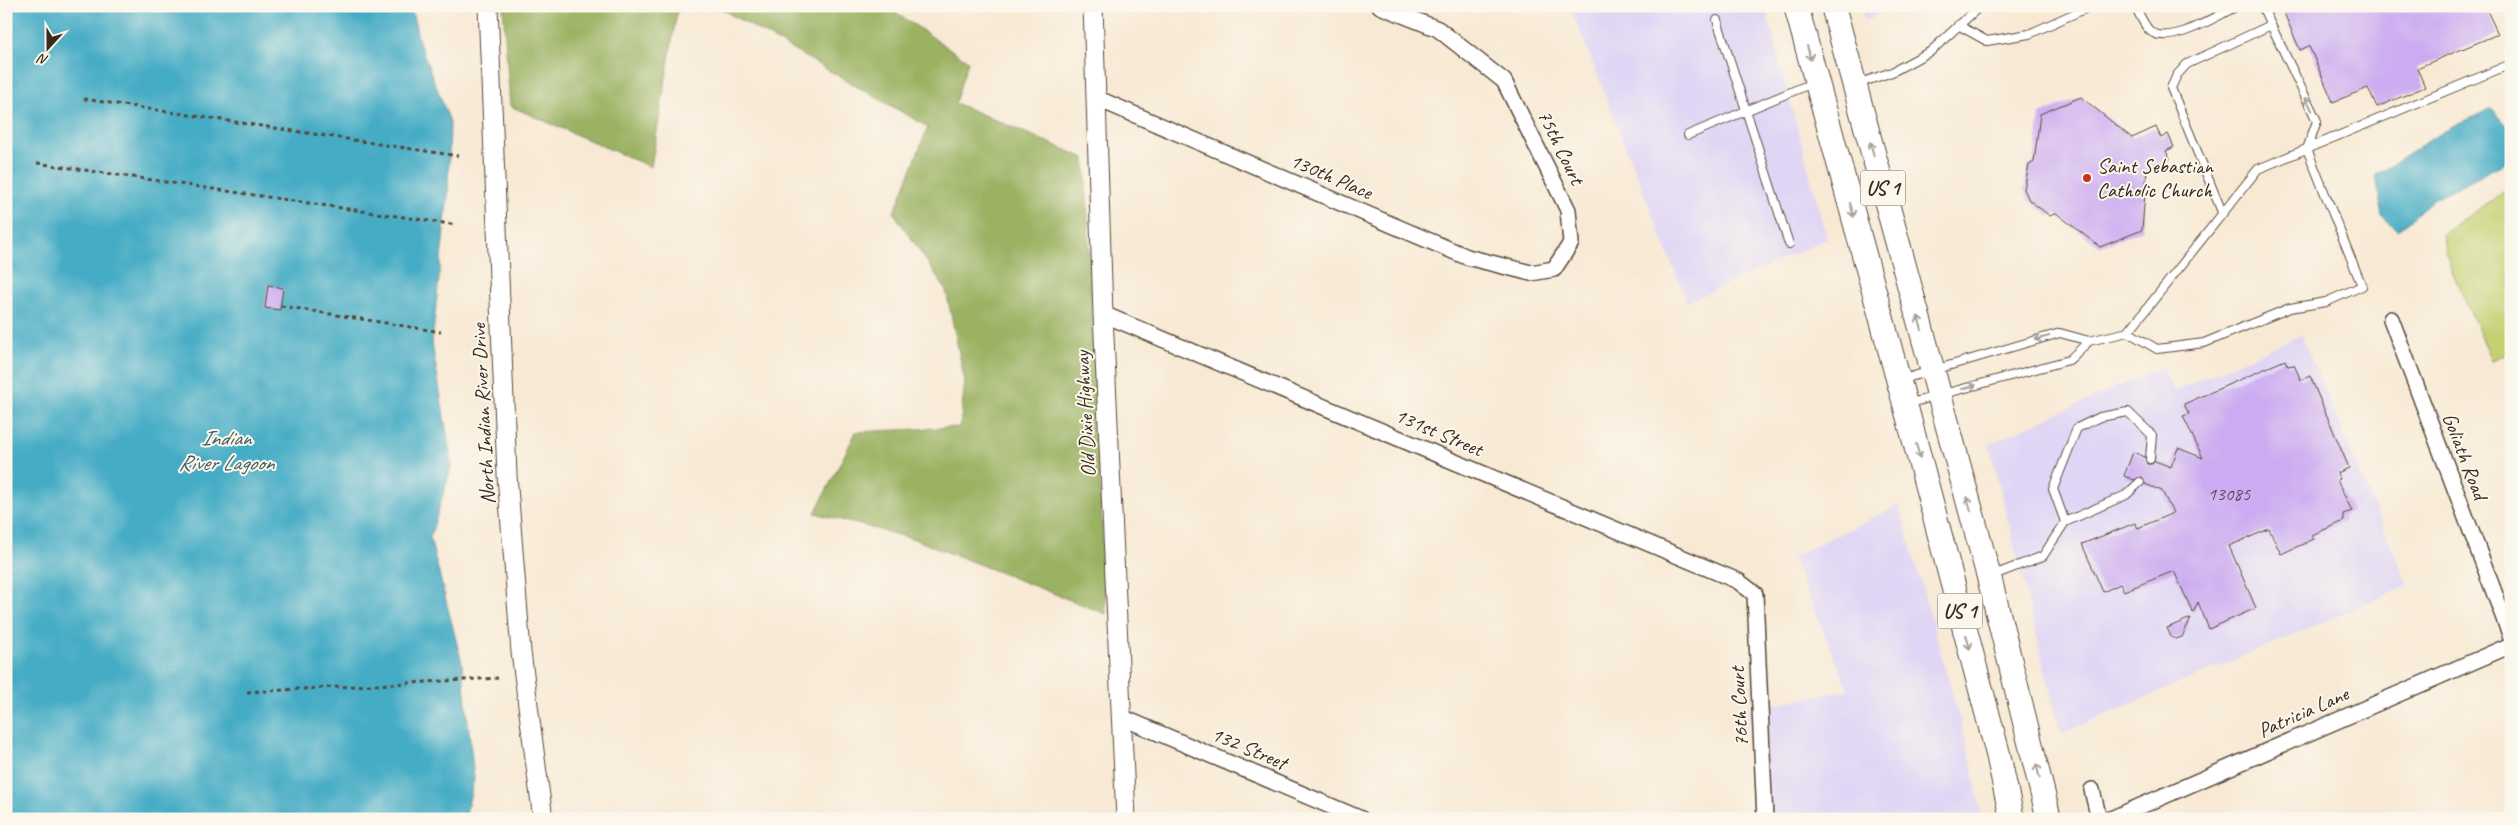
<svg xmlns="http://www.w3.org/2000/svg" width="2517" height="825" font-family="Caveat,sans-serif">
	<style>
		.built { fill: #dfd5f5 }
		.green { fill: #c4d072; stroke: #807d48 }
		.forest { fill: #9bb264; stroke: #6b6e41 }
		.water { fill: #45acc5; stroke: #406b72 }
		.building { fill: #cbabf1 }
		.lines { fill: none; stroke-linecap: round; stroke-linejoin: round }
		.service-casing { stroke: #574739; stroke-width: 10 }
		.minor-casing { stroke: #574739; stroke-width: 18 }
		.tertiary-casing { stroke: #574739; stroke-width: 21 }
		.primary-casing { stroke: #574739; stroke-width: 26 }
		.path { stroke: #574739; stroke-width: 3; stroke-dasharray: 4 4; stroke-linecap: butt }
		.service { stroke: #fff; stroke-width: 8 }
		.minor { stroke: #fff; stroke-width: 15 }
		.tertiary { stroke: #fff; stroke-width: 19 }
		.primary { stroke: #fff; stroke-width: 24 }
		.oneway { stroke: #a79f9a }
		.poi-dot { fill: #c8321e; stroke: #fbf7ec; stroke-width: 2 }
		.labels { text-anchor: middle; stroke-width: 4; stroke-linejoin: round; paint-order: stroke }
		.number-label { font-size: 19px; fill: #5f4a53 }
		.shield { fill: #fbf7ec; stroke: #75685c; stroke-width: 1 }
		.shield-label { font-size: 20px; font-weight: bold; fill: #3b2a1e }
		.street-label { font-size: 21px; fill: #3b2a1e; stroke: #fbf7ec }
		.poi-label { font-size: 21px; fill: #3b2a1e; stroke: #fbf7ec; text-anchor: start }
		.water-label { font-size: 22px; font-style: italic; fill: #3f5e61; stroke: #fbf7ec }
	</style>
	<rect width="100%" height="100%" fill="#fbf7ec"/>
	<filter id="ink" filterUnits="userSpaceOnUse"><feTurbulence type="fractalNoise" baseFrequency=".02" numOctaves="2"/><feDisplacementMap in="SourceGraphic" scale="10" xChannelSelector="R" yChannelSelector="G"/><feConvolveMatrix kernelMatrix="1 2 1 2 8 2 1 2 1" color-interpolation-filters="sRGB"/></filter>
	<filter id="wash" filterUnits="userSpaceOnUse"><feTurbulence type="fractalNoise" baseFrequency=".0096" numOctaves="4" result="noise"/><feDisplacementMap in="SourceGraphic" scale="20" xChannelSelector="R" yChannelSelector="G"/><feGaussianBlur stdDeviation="1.12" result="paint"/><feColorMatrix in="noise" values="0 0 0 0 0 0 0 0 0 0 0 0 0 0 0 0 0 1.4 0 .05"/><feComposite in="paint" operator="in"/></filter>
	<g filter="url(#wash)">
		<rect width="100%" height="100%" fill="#f8e9d4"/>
		<path class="built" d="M1570,6h195l62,233 -140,63z
			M1862,6h36l-33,15z
			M2301,335l107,251 -347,148 -72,-290 173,-77 12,24z
			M1899,505l71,251 12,63h-224l-10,-110 100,-19 -56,-133z"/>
		<path class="green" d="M2511,187v165l-19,8 -41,-91 -9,-34z"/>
		<path class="forest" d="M503,6h175l-27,161 -141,-61z
			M716,6h170l82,55 -13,42 130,55 21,456 -192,-75 -99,-26 41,-81 104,-5 5,-45 -19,-92 -52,-77 34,-86z"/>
		<path class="water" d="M6,6h405l8,36 31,80 -2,73 -16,148 20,122 -22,73 32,125 12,116 -9,40h-459z
			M2492,108l19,22v27l-6,6 -72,36 -35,32 -16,-15 -6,-41 66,-43z"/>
		<g id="blocks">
			<path class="building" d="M2281,6h204l13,28 -81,34 8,19 -48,20 -9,-19 -35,14 -24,-56 -9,4z
				M2081,97l51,41 24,-11 5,11 7,-4 6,13 -8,4 4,8 -23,10 -5,61 -42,17 -44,-34 -6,3 -21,-16 -5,-11 5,-24 5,-3 6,-48z
				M268,285l15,3 -3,22 -15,-2z
				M2285,360l3,6 6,-1 7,15 9,-4 39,92 -12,5 3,6 -3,1 15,31 -9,3 1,7 -32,14 2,4 -33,15 -12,-25 -40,17 27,62 -47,21 -11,-27 -5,11 -19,-42 -50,20 -4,-7 -17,8 -21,-48 53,-21 3,5 35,-15 -11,-22 -17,-7 -3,-7 -8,3 -10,-4 9,-24 12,5 2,7h5l3,-3 16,6 7,-19 25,10 -20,-42 6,-2 -5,-10z
				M2191,618l-9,19 -6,2 -5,-2 -4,-9z"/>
		</g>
	</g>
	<g filter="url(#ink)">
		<use href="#blocks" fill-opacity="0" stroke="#574739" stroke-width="1"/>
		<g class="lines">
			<defs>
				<path id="service" d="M2135,6c4,7 8,18 14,24 18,18 68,-14 88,-24
					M1717,20l72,224
					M1958,25l29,16 42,-7 62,-28
					M1857,84l35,-12 39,-21 49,-45
					M1688,135l127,-53
					M2222,212l-51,-124 6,-13 10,-11 84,-39 -9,-19
					M2128,332l29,17 47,-6 86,-35 36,-6 36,-16 -55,-137 10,-28 -46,-96
					M1900,380l160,-47 29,8 39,-9 130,-163 253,-105
					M1907,404l162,-44 20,-19
					M2065,522l-12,-33 24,-61 23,-11 28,-5 24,23 -2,24
					M1991,576l52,-20 22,-34 61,-27 14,-13"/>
				<path id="minor" d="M1096,98l371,159 64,16 23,-4 17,-26 -3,-33 -64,-129 -66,-52 -58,-23
					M1103,314l635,267 17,13 10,225
					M2391,319l120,318
					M1121,717l240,102
					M2092,790l7,29
					M2111,819l400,-174"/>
				<path id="tertiary" d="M488,6l19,469 14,177 22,167
					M1093,6l10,308 23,505"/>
				<path id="primary" d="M1796,6l109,398 93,350 14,65
					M1833,6l156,571 60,242"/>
			</defs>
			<use href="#service" class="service-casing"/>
			<use href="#minor" class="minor-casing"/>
			<use href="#tertiary" class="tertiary-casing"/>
			<use href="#primary" class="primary-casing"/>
			<path class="path" d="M84,99l374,57
				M37,163l420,62
				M281,306l160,26
				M247,692l251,-14"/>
			<use href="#service" class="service"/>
			<use href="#minor" class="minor"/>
			<use href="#tertiary" class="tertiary"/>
			<use href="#primary" class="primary"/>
		</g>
		<defs><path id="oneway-shaft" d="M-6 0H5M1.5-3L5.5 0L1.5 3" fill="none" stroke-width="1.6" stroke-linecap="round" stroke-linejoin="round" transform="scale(1.25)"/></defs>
		<g class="oneway">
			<use href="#oneway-shaft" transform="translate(1809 53) rotate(75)"/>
			<use href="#oneway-shaft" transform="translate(2309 104) rotate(-115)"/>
			<use href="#oneway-shaft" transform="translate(1872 149) rotate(-105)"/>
			<use href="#oneway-shaft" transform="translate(1852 210) rotate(75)"/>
			<use href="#oneway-shaft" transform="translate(1920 323) rotate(-105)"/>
			<use href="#oneway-shaft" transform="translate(2042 338) rotate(164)"/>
			<use href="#oneway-shaft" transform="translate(1969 387) rotate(-15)"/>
			<use href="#oneway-shaft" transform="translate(1918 451) rotate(75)"/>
			<use href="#oneway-shaft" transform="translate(1969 504) rotate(-105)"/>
			<use href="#oneway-shaft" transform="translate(1968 642) rotate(75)"/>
			<use href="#oneway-shaft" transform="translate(2038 771) rotate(-103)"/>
		</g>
	</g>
	<circle class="poi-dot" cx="2087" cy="178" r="5"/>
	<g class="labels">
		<g class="number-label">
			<text x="2229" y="500">13085</text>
		</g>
		<g class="shield">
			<rect x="1860.5" y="170.5" width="45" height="35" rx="4"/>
			<rect x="1937.5" y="593.5" width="45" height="35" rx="4"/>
		</g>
		<g class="shield-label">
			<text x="1883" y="195">US 1</text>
			<text x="1960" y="618">US 1</text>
		</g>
		<g class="street-label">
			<text transform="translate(1561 147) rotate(64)" y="7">75th Court</text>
			<text transform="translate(1331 176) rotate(23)" y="7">130th Place</text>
			<text transform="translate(483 414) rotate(-93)" y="7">North Indian River Drive</text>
			<text transform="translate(1085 414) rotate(-93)" y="7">Old Dixie Highway</text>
			<text transform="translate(1439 432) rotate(23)" y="7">131st Street</text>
			<text transform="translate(2465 456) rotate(69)" y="7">Goliath Road</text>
			<text transform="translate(1739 707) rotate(-93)" y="7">76th Court</text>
			<text transform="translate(2303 712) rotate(-24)" y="7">Patricia Lane</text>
			<text transform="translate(1249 748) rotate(23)" y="7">132 Street</text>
		</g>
		<g class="poi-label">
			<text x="2097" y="173">Saint Sebastian<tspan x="2097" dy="24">Catholic Church</tspan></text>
		</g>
		<g class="water-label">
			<text x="226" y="445">Indian<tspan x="226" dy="25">River Lagoon</tspan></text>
		</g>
	</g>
	<rect width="2517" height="825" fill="none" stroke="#fbf7ec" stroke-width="25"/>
	<g transform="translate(48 48) rotate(201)" stroke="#fbf7ec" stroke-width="4" paint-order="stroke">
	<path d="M0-4L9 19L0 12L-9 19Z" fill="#3b2a1e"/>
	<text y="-8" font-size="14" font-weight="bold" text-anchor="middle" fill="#3b2a1e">N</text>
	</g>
</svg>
